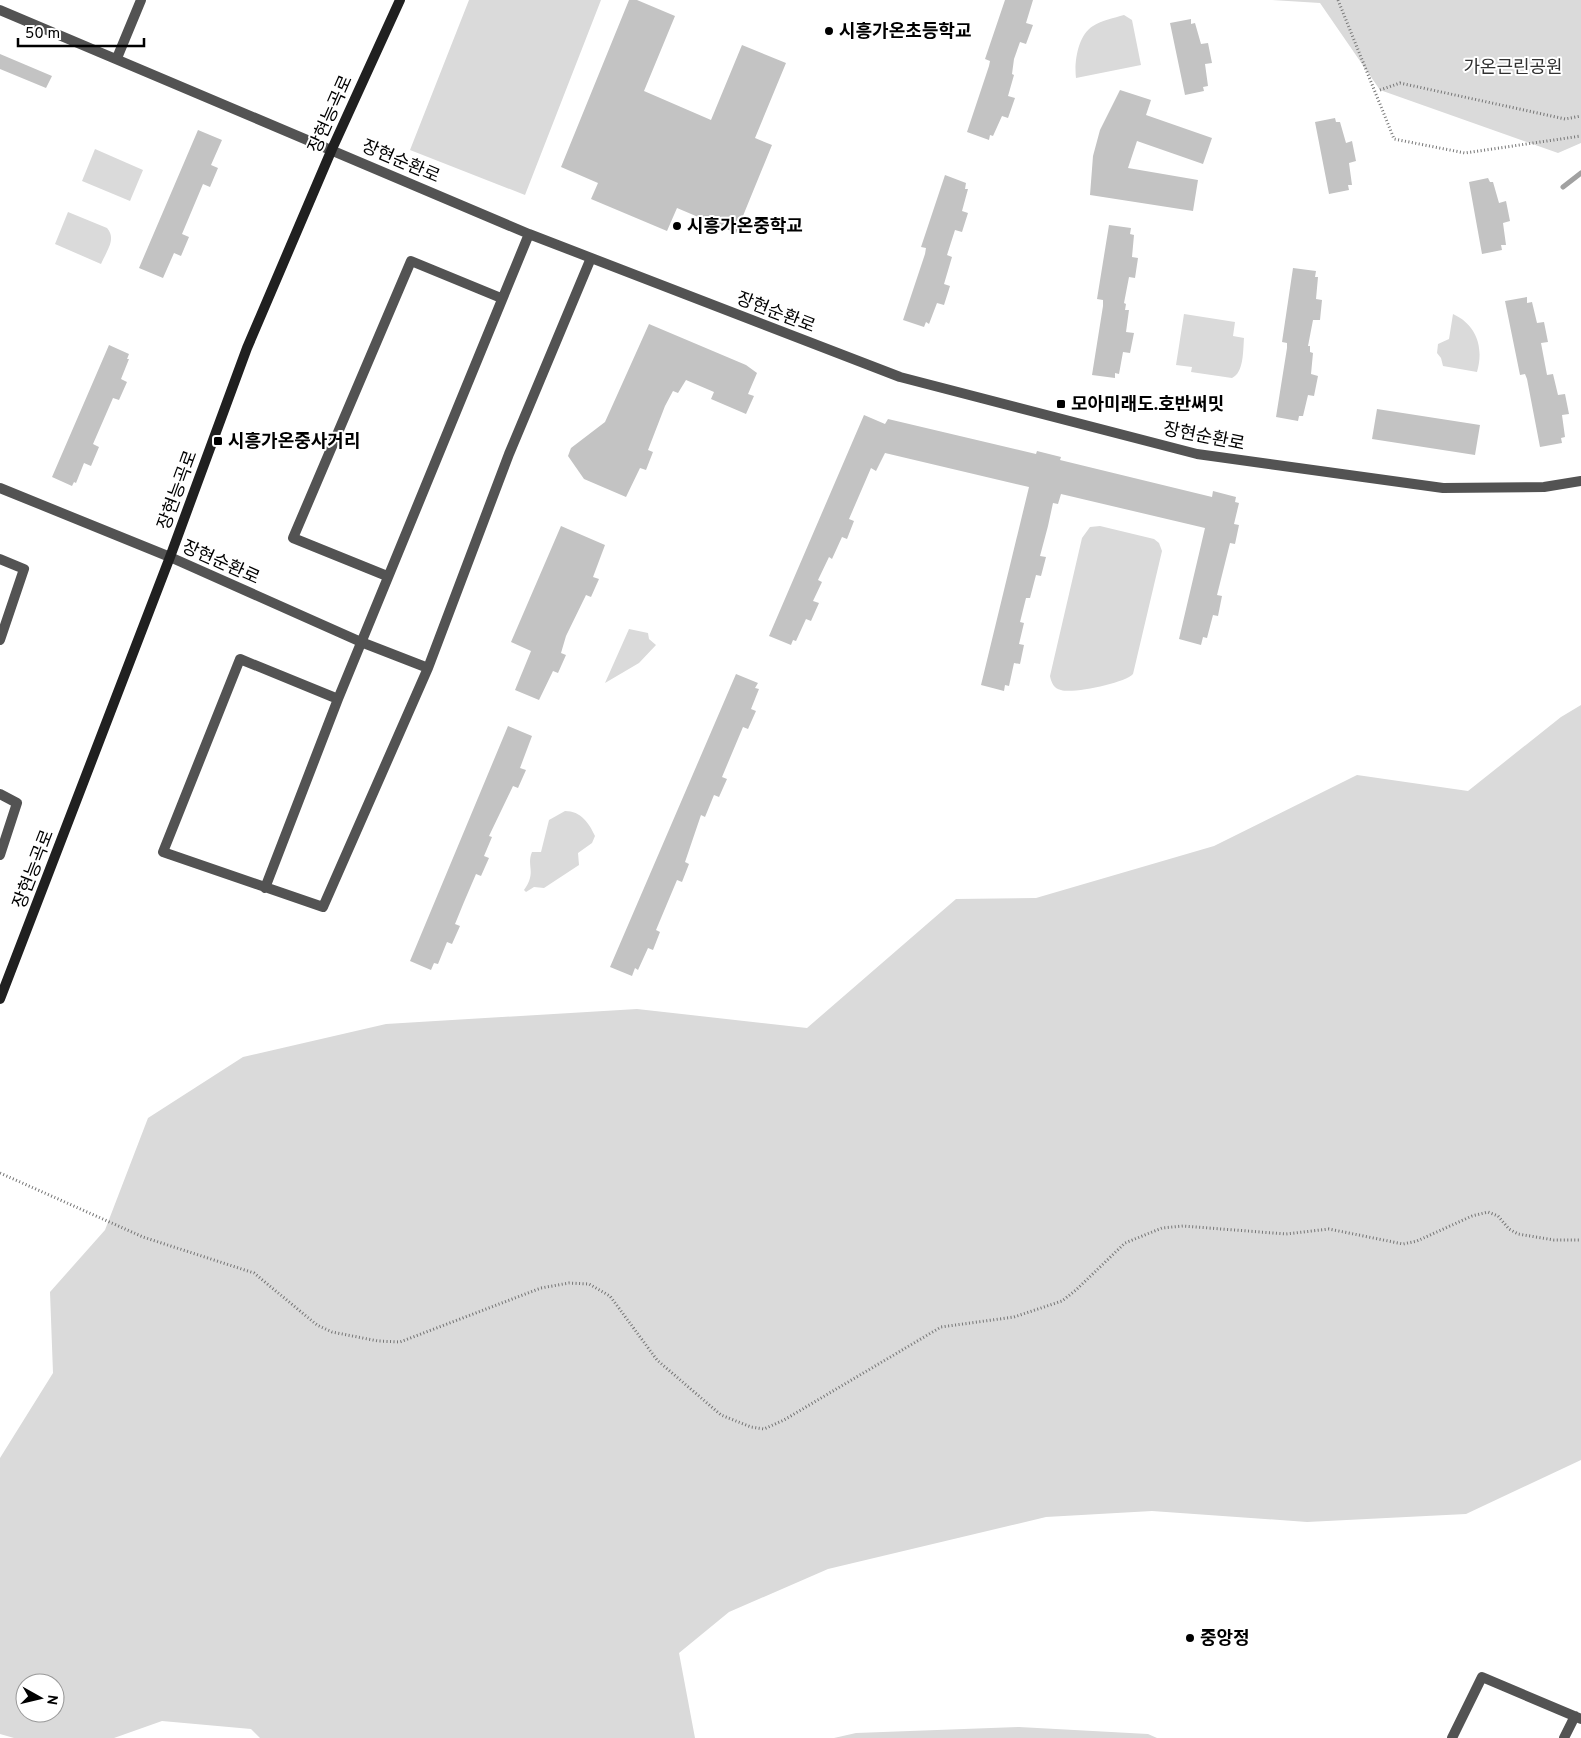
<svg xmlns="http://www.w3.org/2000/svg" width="1581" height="1738" font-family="Overpass,'Noto Sans KR',sans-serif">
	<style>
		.green { fill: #dadada; fill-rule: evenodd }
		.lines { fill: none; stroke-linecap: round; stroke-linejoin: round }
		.stream { stroke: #a1a1a1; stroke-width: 5 }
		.building { fill: #c3c3c3 }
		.path { stroke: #757575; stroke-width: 3; stroke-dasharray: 1 2.5; stroke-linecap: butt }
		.street { stroke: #535353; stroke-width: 10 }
		.secondary { stroke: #202020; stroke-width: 10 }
		.poi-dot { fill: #000; stroke: #fff; stroke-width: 2 }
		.labels { text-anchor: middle; stroke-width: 4; stroke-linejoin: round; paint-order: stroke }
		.poi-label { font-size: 18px; font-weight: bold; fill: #000; stroke: #fff; text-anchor: start }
		.park-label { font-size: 18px; fill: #313131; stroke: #fff }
		.street-label { font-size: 18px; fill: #000; stroke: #fff }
	</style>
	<rect width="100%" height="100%" fill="#fff"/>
	<path class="green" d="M469,0h132l-76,195 -115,-45z
		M1272,0h309v143l-23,10 -178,-63 -60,-87z
		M1124,15l8,5 9,45 -65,13c-2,-16 2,-43 17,-52 9,-6 21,-8 31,-11z
		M95,149l48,21 -13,31 -48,-20z
		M68,212l39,16c10,11 -1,24 -6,36l-46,-20z
		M1184,314l51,8 -2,14 11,2c-1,12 0,35 -12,40l-41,-6 1,-5 -16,-2z
		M1453,314c24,11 31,34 24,58l-34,-6 -2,-8 -4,-5 1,-9 11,-5z
		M1100,526l54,13 5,4 3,8 -29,123c-8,9 -60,20 -72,16 -7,-1 -10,-8 -11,-14l32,-138 8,-11z
		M629,629l19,4 1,6 7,6 -17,18 -34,20z
		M1581,705v755l-115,54 -159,8 -155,-11 -106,6 -218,52 -99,43 -50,41 16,85h-435l-9,-9 -89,-8 -48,17h-100l-14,-4v-276l53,-85 -3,-81 55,-62 43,-112 95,-61 143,-33 251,-15 170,19 149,-129 80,-1 178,-52 143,-71 111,16 93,-74zM25,1683h30v30h-30z
		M565,811c16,0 24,12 30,25l-3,7 -14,10 1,12 -35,23 -10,-1 -8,5 -2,-2c13,-18 2,-24 8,-38h9l8,-32z
		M1019,1727l129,7 9,4h-323l22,-5z"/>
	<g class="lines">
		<path class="stream" d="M1563,187l18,-14"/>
	</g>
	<path class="building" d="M629,0h8l38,16 -31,75 67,29 31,-75 44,18 -31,75 17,7 -36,88 -59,-25 -10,23 -76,-32 7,-16 -37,-16z
		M1005,0h28l-7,23 7,2 -7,19 -6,-2 -6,17 -2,15 2,1 -6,21 7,2 -7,20 -6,-2 -9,20 -3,-1 -1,5 -22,-8 22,-66 1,-5 -5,-2z
		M1191,19v5l4,-1 6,21 7,-1 4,20 -7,1 3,22 -5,1 1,4 -19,4 -15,-72z
		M0,54l52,22 -6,12 -46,-19z
		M1120,90l31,10 -5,15 66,23 -9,26 -66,-23 -9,27 70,12 -5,31 -103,-16 3,-39 7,-26z
		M1335,118l1,4h4l6,21 6,-2 4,20 -7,2 3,22h-4l1,5 -20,4 -14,-72z
		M198,130l24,10 -11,25 7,3 -8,19 -7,-3 -21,50 7,3 -8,19 -7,-3 -11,25 -24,-10z
		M945,175l21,8 -1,6h3l-6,22 6,2 -6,19 -7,-2 -8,25 5,2 -8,27 6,2 -6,19 -7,-2 -8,21 -3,-2 -2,5 -21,-7 22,-66 1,-6 -5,-1z
		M1488,178l2,4h3l6,21 7,-2 4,20 -7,2 3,22h-5l1,5 -20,4 -13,-72z
		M1109,225l22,3 -1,6 4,1 -2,22 6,1 -3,20 -6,-1 -5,26 2,1 -1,6h4l-3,22 8,1 -4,20 -7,-1 -4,22 -4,-1v5l-23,-3 11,-69v-6l-6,-1z
		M1293,268l23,3 -1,6h3l-2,22 6,1 -2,20h-7l-5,26h2v6l3,1 -2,21 7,2 -4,20 -6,-1 -5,21h-4l-1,5 -22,-4 11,-69v-5l-5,-1z
		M1527,297v6l5,-1 5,21 7,-1 4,20 -7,1 6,32 6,-1 5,21 7,-1 4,20 -7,1 3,22 -4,1 1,5 -22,4 -13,-68 -2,-5 -5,1 -15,-74z
		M649,324l97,41 11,8 -9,21 6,2 -8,18 -35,-15 3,-7 -28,-12 -8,13 -5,-2 -8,15 -17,44 5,2 -7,18 -6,-2 -14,29 -42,-18 -16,-23 3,-8 34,-26z
		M109,345l20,9 -2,5h2l-8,20 6,3 -8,18 -6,-2 -20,46 6,3 -8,19 -7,-3 -8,20 -2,-1 -2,4 -20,-9z
		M1377,409l103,16 -5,30 -103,-16z
		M864,415l21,9 3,-5 148,35 1,-3 24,6 -1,3 152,37 1,-6 23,6 -1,5 4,1 -5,21 5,1 -4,19 -5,-1 -13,52 5,1 -4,20 -5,-1 -6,23 -4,-1 -2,8 -22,-6 26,-111 -144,-34 -3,10 -5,-1 -5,23 -8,30 6,1 -5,19 -5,-1 -6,23h-4l-6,24 4,1 -5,21 5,1 -4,19 -6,-1 -5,23 -4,-1 -1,6 -23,-6 48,-198 -144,-34 -9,18 -5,-3 -22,51 5,2 -7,18 -5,-2 -10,22 -3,-2 -11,23 4,2 -9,19 6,2 -8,18 -5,-2 -10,22 -3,-1 -2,5 -22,-9z
		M561,526l44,19 -12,32 6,2 -8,18 -5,-2 -20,41 -5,17 5,2 -8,18 -5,-2 -14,29 -24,-10 16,-39 -20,-9z
		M736,674l22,9 -3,5 4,1 -8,20 5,2 -8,18 -5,-2 -21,50 5,2 -8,18 -5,-2 -9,22 -4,-2 -16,47 4,2 -7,18 -5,-2 -21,50 4,2 -7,18 -5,-2 -10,22 -3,-2 -3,8 -22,-9z
		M508,726l24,10 -12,32 6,2 -8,18 -5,-2 -24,50 3,1 -8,19 5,2 -8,18 -5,-2 -12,28 -9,22 5,2 -8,18 -5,-2 -9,22 -4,-1 -3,7 -21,-9z"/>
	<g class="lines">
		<path class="path" d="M1338,0l56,139 71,14 116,-17
			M1380,90l20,-7 165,36 16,-3
			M0,1173l143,64 111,36 63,52 15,7 46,9 22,1 141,-54 28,-5 20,1 21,12 47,64 64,55 30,12 13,2 20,-9 157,-93 73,-10 48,-16 14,-11 49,-47 37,-15 21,-2 103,8 43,-5 74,15 14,-3 55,-25 16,-4 10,4 11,13 9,5 36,6h27"/>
		<path class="street" d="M0,10l529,224 371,143 297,77 246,34 101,-1 37,-6
			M117,58l24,-58
			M0,488l170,69 191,85 67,26
			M0,559l24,10 -24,71
			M387,576l-94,-38 118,-277 90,37
			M338,699l-98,-40 -77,193 160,55 105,-239 81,-214 82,-196
			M0,794l17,9 -17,52
			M265,888l73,-189 191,-465
			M1452,1738l30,-61 99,42
			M1564,1738l11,-22"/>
		<path class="secondary" d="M0,999l170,-442 77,-209 85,-199 68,-149"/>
	</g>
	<g class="poi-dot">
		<circle cx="829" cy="31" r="5"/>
		<circle cx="677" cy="226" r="5"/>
		<rect x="1056" y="399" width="10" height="10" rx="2.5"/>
		<rect x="213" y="436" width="10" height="10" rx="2.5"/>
		<circle cx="1190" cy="1638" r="5"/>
	</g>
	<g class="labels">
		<g class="poi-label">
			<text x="839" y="37">시흥가온초등학교</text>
			<text x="687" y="232">시흥가온중학교</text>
			<text x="1071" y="410">모아미래도.호반써밋</text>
			<text x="228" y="447">시흥가온중사거리</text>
			<text x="1200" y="1644">중앙정</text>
		</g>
		<g class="park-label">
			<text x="1513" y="73">가온근린공원</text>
		</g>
		<g class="street-label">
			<text transform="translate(330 114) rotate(-66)" y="6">장현능곡로</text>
			<text transform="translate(401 161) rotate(23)" y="6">장현순환로</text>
			<text transform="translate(776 312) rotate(21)" y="6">장현순환로</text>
			<text transform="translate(1204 436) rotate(11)" y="6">장현순환로</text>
			<text transform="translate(177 490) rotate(-70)" y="6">장현능곡로</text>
			<text transform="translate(221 562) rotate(24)" y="6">장현순환로</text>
			<text transform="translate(33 869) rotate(-69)" y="6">장현능곡로</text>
		</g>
	</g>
	<g transform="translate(40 1698) rotate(98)"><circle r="24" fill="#ffffff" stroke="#999999"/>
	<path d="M0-4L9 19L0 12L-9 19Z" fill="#000000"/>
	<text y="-8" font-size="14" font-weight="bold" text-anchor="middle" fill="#000000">N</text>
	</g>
	<path d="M18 38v8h126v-8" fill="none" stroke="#000000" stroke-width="2.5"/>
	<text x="25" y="38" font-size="15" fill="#000000" stroke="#ffffff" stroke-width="4" paint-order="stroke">50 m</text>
</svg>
